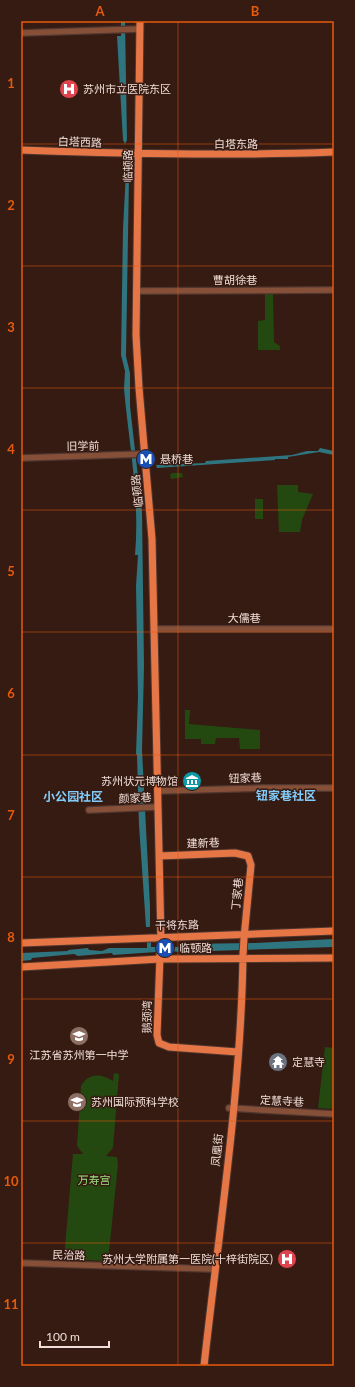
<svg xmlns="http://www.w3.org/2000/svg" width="355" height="1387" font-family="Lato,'Noto Sans SC',sans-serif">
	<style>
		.green { fill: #244910 }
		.water { fill: #2f7580 }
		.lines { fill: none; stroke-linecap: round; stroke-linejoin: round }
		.minor-casing { stroke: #4f362e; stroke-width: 8 }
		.major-casing { stroke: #4f362e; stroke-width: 9 }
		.minor { stroke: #854f38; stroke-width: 5.5 }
		.major { stroke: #e67646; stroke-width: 7 }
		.major-bridge-casing { stroke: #4f362e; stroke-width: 9; stroke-linecap: butt }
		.major-bridge { stroke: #e67646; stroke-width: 7 }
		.grid { fill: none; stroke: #e8590c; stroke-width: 1; stroke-opacity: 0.55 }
		.labels { text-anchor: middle; stroke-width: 3; stroke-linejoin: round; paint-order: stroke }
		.poi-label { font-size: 11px; fill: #f0ddd7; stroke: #351b12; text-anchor: start }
		.street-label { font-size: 11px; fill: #f0ddd7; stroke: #351b12 }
		.park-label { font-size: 11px; fill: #9de37f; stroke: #351b12 }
		.neighbourhood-label { font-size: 12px; font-weight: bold; fill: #82ccfb; stroke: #351b12 }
		.neatline { fill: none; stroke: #e8590c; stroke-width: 1.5 }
		.grid-label { font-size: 13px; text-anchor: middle; font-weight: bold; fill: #e8590c }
	</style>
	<rect width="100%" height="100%" fill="#351b12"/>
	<path class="green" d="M265,293h8l1,49 6,4v4h-22v-29l7,-1z
		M172,473h10l1,4 -12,2 -1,-4z
		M277,485h21v7l15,2 -11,26 -2,12h-21z
		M255,499h8v20h-8z
		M185,710h5l-1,14 71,6v19h-20l-1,-11h-23l-1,6h-14v-5h-16z
		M325,1047l9,1v61l-16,-1z
		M114,1073l5,1 -6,74 -7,8 11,1 1,8 -10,96 -44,-2 9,-105h10l-6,-8 4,-60c7,-13 20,-13 32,-5z"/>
	<path class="water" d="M121,21h4l2,119 -2,4 -2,-4 -6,-104h4z
		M126,171l3,5 -3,180 4,17v33l12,106 2,155 -2,83 8,156v21h-4l-7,-102 -2,-70 -1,-1 2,-56 -2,-112 2,-31h-3c5,-56 -6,-111 -11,-166l1,-18 -4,-16 2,-126z
		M320,448l14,3v4l-15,-3 -31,5v2h-13v1l-118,8 -1,-3 49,-2 1,-2 86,-6 15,-4h11z
		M334,939v8l-154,5 -9,-1 -58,4 -1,-2 -34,3 -4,-2 -42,4 -1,2 -10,1v-8l47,-2v-1l20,-2 1,2 13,1 7,-3h38v-6h4v5h28l1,-3 75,-1z"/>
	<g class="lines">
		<defs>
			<path id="minor" d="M21,33l119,-4
				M136,291l198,-1
				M21,458l123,-4
				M154,629h180
				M157,791l107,-3h70
				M89,810l68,-3
				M229,1108l105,6
				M21,1263l191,6"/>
			<path id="major" d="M140,21l-4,314 3,53 13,151 9,402
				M21,150c104,4 209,6 313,2
				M159,856l76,-3 13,3 3,9 -7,73
				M21,943l313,-12
				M160,956l-3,79 2,8 10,4 69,5
				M21,967l139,-8 174,-1
				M204,1366c15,-137 37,-274 39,-411"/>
		</defs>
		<use href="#minor" class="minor-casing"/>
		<use href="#major" class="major-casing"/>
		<use href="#minor" class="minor"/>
		<use href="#major" class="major"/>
		<defs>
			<path id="major-bridge" d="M160,955l1,-14
				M243,955l1,-17"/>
		</defs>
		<use href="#major-bridge" class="major-bridge-casing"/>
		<use href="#major-bridge" class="major-bridge"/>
	</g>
	<path class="grid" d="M178,21v1345M21,144h313M21,266h313M21,388h313M21,510h313M21,632h313M21,755h313M21,877h313M21,999h313M21,1121h313M21,1243h313"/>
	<defs>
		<symbol id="hospital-disc" viewBox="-11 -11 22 22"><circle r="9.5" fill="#e0444e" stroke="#351b12"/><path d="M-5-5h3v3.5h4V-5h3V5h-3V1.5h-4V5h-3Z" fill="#fff"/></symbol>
		<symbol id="metro-disc" viewBox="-11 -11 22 22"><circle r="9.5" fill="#1a4fb4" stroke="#351b12"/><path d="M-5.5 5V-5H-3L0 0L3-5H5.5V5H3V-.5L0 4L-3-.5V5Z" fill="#fff"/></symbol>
		<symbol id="museum-disc" viewBox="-11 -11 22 22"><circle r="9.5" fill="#0f9aa8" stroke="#351b12"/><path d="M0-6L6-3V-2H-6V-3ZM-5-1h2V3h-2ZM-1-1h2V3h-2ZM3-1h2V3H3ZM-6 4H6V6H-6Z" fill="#fff"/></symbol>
		<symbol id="school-disc" viewBox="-11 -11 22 22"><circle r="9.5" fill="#8d6e63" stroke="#351b12"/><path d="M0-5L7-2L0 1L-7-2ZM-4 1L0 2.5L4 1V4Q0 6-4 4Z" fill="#fff"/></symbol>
		<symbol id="temple-disc" viewBox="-11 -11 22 22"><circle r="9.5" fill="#6b7280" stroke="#351b12"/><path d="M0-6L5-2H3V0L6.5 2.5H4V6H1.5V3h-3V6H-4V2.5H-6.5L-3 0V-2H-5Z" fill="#fff"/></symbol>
		<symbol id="university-disc" viewBox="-11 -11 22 22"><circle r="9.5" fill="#8d6e63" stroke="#351b12"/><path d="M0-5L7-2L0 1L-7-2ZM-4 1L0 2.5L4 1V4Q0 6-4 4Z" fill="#fff"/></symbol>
	</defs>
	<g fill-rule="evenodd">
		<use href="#hospital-disc" x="58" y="78" width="22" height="22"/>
		<use href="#metro-disc" x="135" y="448" width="22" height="22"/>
		<use href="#museum-disc" x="181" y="770" width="22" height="22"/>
		<use href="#metro-disc" x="154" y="937" width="22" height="22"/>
		<use href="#school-disc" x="68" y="1025" width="22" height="22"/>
		<use href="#temple-disc" x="267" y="1051" width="22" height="22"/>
		<use href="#university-disc" x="66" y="1091" width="22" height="22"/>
		<use href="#hospital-disc" x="276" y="1248" width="22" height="22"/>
	</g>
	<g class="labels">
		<g class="poi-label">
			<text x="83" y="93">苏州市立医院东区</text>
			<text x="160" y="463">悬桥巷</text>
			<text x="178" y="785" text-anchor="end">苏州状元博物馆</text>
			<text x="179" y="952">临顿路</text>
			<text x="79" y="1059" text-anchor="middle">江苏省苏州第一中学</text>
			<text x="292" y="1066">定慧寺</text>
			<text x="91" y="1106">苏州国际预科学校</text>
			<text x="273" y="1263" text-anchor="end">苏州大学附属第一医院(十梓街院区)</text>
		</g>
		<g class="street-label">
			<text transform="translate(80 142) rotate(2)" y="4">白塔西路</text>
			<text x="236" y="148">白塔东路</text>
			<text transform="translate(128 166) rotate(-89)" y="4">临顿路</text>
			<text x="235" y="284">曹胡徐巷</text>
			<text transform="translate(83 446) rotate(-1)" y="4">旧学前</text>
			<text transform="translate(137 491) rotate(-96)" y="4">临顿路</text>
			<text x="244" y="622">大儒巷</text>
			<text transform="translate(245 778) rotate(-2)" y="4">钮家巷</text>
			<text transform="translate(135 798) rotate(-3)" y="4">颜家巷</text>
			<text transform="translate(203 843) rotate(-2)" y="4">建新巷</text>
			<text transform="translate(237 894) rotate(-84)" y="4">丁家巷</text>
			<text transform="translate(177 925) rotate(-1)" y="4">干将东路</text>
			<text transform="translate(147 1017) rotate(-89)" y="4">鹅颈湾</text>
			<text transform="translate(282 1101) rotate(3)" y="4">定慧寺巷</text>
			<text transform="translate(217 1150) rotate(-84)" y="4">凤凰街</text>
			<text transform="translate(69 1255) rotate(2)" y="4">民治路</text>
		</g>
		<g class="park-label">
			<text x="94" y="1184">万寿宫</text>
		</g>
		<g class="neighbourhood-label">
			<text x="286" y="800">钮家巷社区</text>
			<text x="73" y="801">小公园社区</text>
		</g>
	</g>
	<rect width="355" height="1387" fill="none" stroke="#351b12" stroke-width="44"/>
	<path d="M40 1341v6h69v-6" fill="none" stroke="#f0ddd7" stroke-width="2"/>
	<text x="46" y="1341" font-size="12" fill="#f0ddd7" stroke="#351b12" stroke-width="3" paint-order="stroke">100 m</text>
	<rect x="22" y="22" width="311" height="1343" class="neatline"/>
	<g class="grid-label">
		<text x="100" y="16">A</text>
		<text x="255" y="16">B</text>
		<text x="11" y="88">1</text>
		<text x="11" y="210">2</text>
		<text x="11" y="332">3</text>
		<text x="11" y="454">4</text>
		<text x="11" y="576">5</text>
		<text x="11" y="698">6</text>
		<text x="11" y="820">7</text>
		<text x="11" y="942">8</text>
		<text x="11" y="1064">9</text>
		<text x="11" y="1186">10</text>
		<text x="11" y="1309">11</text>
	</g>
</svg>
